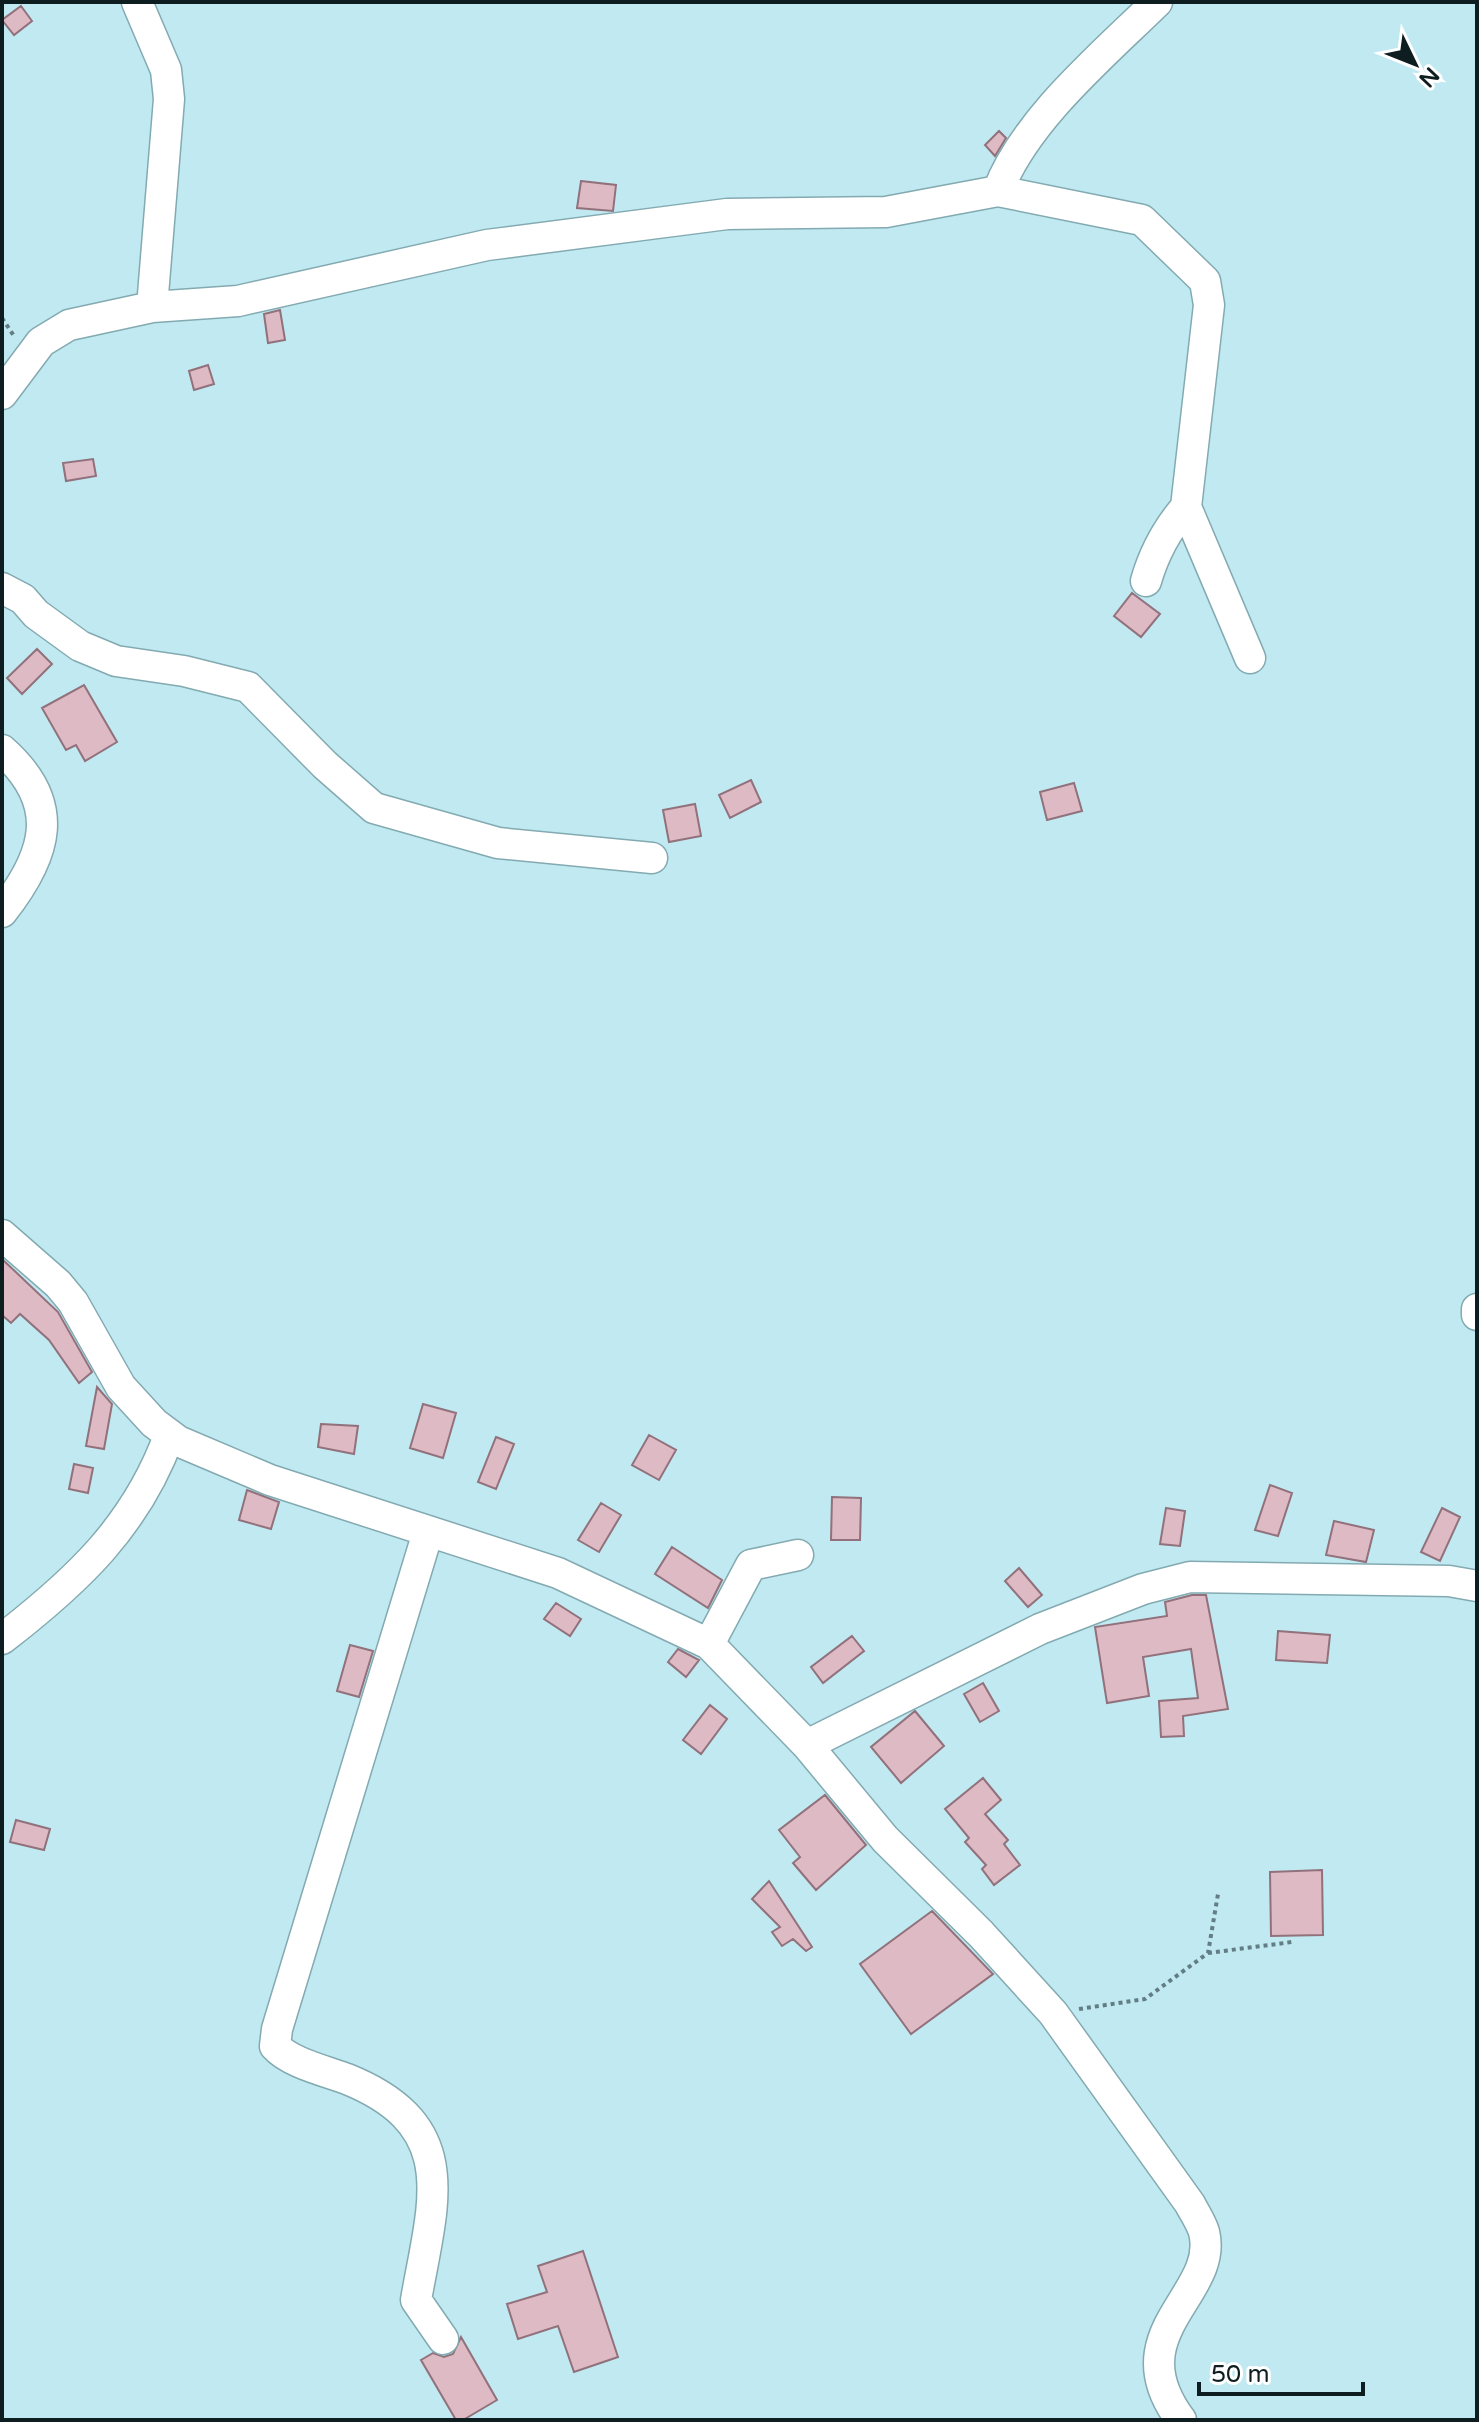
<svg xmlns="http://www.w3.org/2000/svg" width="1479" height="2422" font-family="'Varela Round',sans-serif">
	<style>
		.building { fill: #debac4; stroke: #91717b; stroke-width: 2 }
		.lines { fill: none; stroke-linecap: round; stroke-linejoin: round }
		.minor-casing { stroke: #83aab1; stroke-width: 33 }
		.path { stroke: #627d83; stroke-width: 4; stroke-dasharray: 4 4; stroke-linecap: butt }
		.minor { stroke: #fff; stroke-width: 30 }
	</style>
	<rect width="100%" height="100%" fill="#c0e9f1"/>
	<path class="building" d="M21,6l11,15 -18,14 -12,-15z
		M999,131l7,7 -11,18 -10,-11z
		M581,181l35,4 -3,26 -36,-3z
		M280,310l5,30 -17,3 -4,-29z
		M208,365l6,19 -20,6 -5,-19z
		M93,459l3,17 -30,5 -3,-18z
		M1132,593l28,21 -19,23 -27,-21z
		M37,649l15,15 -30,30 -15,-16z
		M84,685l33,57 -32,19 -9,-16 -10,5 -24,-42z
		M751,780l10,22 -31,16 -11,-23z
		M1074,783l8,28 -35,9 -7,-28z
		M695,804l6,32 -32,6 -6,-32z
		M2,1259l56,53 34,60 -13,11 -30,-43 -29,-26 -9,9 -9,-8z
		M97,1387l15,17 -8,45 -18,-3z
		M423,1404l33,9 -13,45 -33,-10z
		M321,1424l37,2 -4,28 -36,-7z
		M649,1435l27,15 -17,30 -27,-15z
		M496,1437l18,7 -18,45 -18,-7z
		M74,1464l19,4 -5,25 -19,-4z
		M1270,1485l22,8 -14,43 -23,-6z
		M247,1490l32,12 -8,27 -32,-9z
		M832,1497l29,1 -1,42h-29z
		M601,1503l20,12 -22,37 -21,-12z
		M1166,1508l19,3 -5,35 -20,-2z
		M1442,1508l18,9 -20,44 -19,-9z
		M1334,1521l40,9 -8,32 -40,-7z
		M672,1547l50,33 -14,28 -53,-34z
		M1019,1568l23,27 -14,12 -23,-26z
		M1192,1595h14l22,114 -45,7 1,20 -23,1 -2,-36 39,-3 -7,-49 -48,8 6,39 -42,7 -12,-76 72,-11 -2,-14z
		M556,1603l25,16 -11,17 -26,-17z
		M1278,1631l52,4 -3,28 -51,-3z
		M852,1636l12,15 -41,32 -12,-16z
		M350,1645l23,6 -14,46 -22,-6z
		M678,1649l21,11 -13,17 -18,-15z
		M983,1683l16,28 -19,11 -16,-28z
		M710,1705l17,14 -26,35 -18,-14z
		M915,1711l29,35 -43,37 -30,-36z
		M983,1778l18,22 -16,14 23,26 -4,4 16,21 -26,20 -12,-16 4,-4 -21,-23 4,-4 -24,-29z
		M825,1795l41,50 -50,45 -23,-27 7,-6 -21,-27z
		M16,1820l34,9 -6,21 -34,-8z
		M1322,1870l1,65 -52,1 -1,-64z
		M769,1881l43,66 -6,4 -13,-12 -11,7 -10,-14 8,-5 -28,-28z
		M932,1911l61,63 -82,60 -51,-70z
		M583,2251l35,106 -44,15 -16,-46 -40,13 -11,-35 40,-12 -9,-26z
		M461,2337l36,63 -34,20h-7l-35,-60 12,-7 11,4 9,-3z"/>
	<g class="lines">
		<defs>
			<path id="minor" d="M137,2l29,68 3,29 -17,208
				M998,191c27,-71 105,-136 159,-189
				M2,394l39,-52 28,-17 83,-18 86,-6 249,-56 240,-31 159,-2 112,-21 144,29 63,61 4,24 -23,202 64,151
				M1146,581c8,-28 21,-52 40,-74
				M2,588l21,11 13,15 44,32 36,15 68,10 64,16 77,78 49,43 124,35 154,15
				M2,750c61,54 45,105 0,162
				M2,1235l56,49 15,18 48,85 33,36 24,18 92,39 288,93 151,71 98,101 78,94 96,95 72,79 137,191c4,8 11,18 14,28 16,63 -89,100 -23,188
				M1477,1309v6
				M428,1532l-151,497 -2,17c15,17 51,25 72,33 116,47 86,123 69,221l27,39
				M2,1639c75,-58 134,-113 167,-203
				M709,1644l42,-79 47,-10
				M807,1745l233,-116 103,-40 47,-12 259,4 28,5"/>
		</defs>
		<use href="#minor" class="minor-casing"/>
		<path class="path" d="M2,318l12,18
			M1208,1953l84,-11
			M1079,2009l66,-10 63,-46 10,-59"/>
		<use href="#minor" class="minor"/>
	</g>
	<rect width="1479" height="2422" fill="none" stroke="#0d1d20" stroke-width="8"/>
	<g transform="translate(1415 64) rotate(133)" stroke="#ffffff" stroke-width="6" paint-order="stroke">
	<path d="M0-6L14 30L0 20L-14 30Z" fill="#0d1d20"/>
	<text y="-12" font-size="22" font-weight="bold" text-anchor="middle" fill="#0d1d20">N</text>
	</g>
	<path d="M1199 2382v12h164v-12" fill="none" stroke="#0d1d20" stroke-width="4"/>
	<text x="1211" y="2382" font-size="24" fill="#0d1d20" stroke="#ffffff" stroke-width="6" paint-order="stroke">50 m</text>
</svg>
